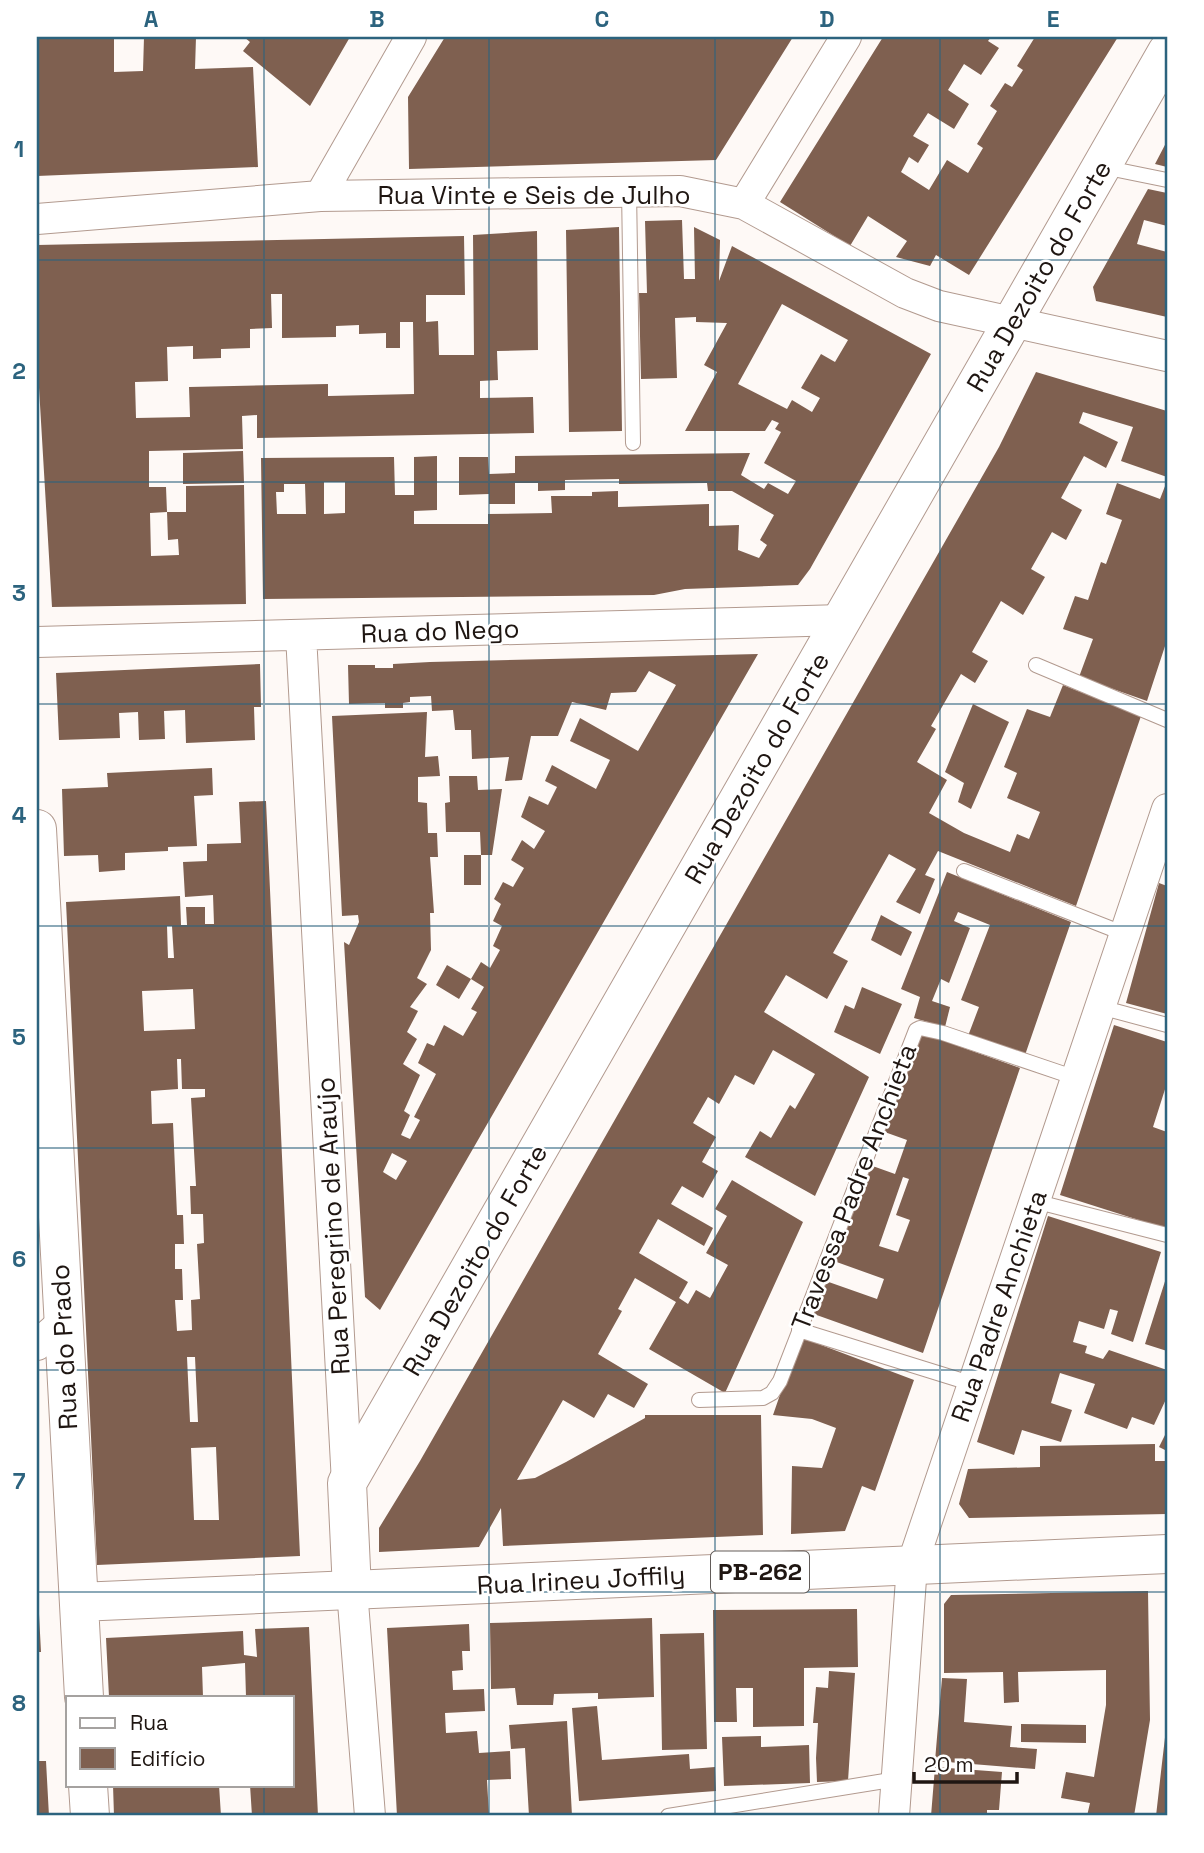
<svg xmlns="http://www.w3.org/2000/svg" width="1204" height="1853" font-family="'Space Grotesk',sans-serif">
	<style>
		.building { fill: #7f6050; fill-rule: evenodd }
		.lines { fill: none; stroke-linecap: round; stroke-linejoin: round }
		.lane-casing { stroke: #b29a8f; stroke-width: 16 }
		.street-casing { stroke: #b29a8f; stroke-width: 32 }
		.secondary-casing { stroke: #b29a8f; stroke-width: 40 }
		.primary-casing { stroke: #b29a8f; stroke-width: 40 }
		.lane { stroke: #fff; stroke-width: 14 }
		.street { stroke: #fff; stroke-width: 30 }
		.secondary { stroke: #fff; stroke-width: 38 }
		.primary { stroke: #fff; stroke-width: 38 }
		.grid { fill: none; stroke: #2c637e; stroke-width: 2; stroke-opacity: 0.55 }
		.labels { text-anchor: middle; stroke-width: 5; stroke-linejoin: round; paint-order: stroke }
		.shield { fill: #fff; stroke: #625c59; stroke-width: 2 }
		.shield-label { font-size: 24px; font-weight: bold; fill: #1f1612 }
		.street-label { font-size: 26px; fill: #1f1612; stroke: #fff }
		.neatline { fill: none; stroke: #2c637e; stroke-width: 2.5 }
		.grid-label { font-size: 23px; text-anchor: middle; font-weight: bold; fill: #2c637e }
	</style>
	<rect width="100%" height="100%" fill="#fef9f6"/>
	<path class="building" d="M37,37h77v35l29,-1 1,-34h52l-1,32 58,-2 5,100 -221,9z
		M244,37h106l-40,69 -67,-55 7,-9z
		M445,37h348l-77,123 -307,9 -1,-72z
		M883,37h108l-3,4 11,7 -18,27 -17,-11 -16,26 21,14 -15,25 -26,-16 -15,23 16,9 -11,18 -9,-6 -8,15 28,18 18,-30 21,13 15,-25 -6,-4 20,-33 -7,-5 15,-23 7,4 11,-17 -6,-4 18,-29h83l-149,238 -33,-20 -6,11 -34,-9 11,-16 -39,-25 -18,30 -70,-44z
		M1167,141v26l-12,-3z
		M1148,189l19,4v33l-23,-6 -7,24 30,8v65l-71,-16 -3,-14z
		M682,220l2,59h11l-1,-52 26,13 -1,41 13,-35 199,108 -121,215 -12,16 -113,4 -31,6 -391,4 -2,-141 133,-1 1,38h19v-38l23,-1v54l-23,1v13h74v-10l64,-1 -1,-17h41v-4l26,-1v16l91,-3v22l30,-1 -1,25 21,8 8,-13 -7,-5 14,-25 -42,-24h-24l-1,-8 -88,1v-5l-54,1v10l-27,1v-8h-23v21h-26v-10l-30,1v-38h29l1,17 26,-1v-17l235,-3 -9,22 23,14 4,-6 20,11 8,-13 -32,-18 17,-31 -6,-3 4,-6 -7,-3 -7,11h-80l32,-59 -13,-7 23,-42 -31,-1v-5l-21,1 2,60 -36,1 -2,-86h8l-2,-72zM782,304l66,36 -13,22 -14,-8 -20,34 19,10 -8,14 -20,-12 -5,9 -49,-25zM324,482h21v31l-21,1zM284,484h21l1,30h-29l-1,-22h8z
		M619,227l3,204 -53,1 -3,-202z
		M537,231l1,119 -41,1 1,29 -18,1v17l53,-1 1,36 -277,5v-23l-15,1 1,33 -94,2v36h17l1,25h19v-26l58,-1 2,119 -194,3 -15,-253v-109l427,-9 1,59h-39v27l12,-1 1,34h35l-1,-120zM271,294h11v44l54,-1v-11l23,-1v9l27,-1v15h14v-26h13l1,72 -86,2v-12l-139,3 1,30 -54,1 -1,-36 33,-1 -1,-34 26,-1v13l28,-1v-9l29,-1v-19l22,-1zM167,512l1,28 10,-1 1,16 -28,1 -1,-43z
		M1036,372l131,39v66l-46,-16 12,-34 -50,-15 -4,11 39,19 -12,26 -22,-12 -23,42 21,12 -16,30 -14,-8 -21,37 14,8 -22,38 -22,-14 -29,51 16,9 -13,22 -14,-9 -30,52 5,3 -19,33 30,18 -18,33 35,20 46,19 7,-18 12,5 11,-27 -33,-14 10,-25 -13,-6 23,-58 23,8 13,-32 78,31 -65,190 -138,-55 -13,24 10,4 -15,35 -24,-12 20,-33 -27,-15 -56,99 15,8 -21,38 -41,-24 -22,37 105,65 -54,119 -70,-39 15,-26 11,7 19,-33 5,4 20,-35 -42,-24 -19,35 -19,-10 -16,29 -11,-7 -15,26 23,14 -14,25 16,9 -15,27 -21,-12 -11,18 42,24 -9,18 -46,-27 -19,34 49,29 -9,16 9,6 8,-14 14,8 18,-33 -22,-12 21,-37 -12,-7 17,-29 71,42 -78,171 -76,-44 27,-47 -41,-24 -17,31 4,2 -24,43 50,30 -14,24 -26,-14 -14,24 -31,-18 -46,80 18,-2 31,-16 79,-44v-3h116l2,120 -260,11 -2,-38 -22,39 -100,5v-24l41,-67 579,-1014z
		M243,451l1,32 -61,1v-31z
		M1167,481v159l-20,61 -68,-24 14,-38 -30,-10 12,-33 13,4 13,-38 5,2 16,-44 -16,-6 11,-31 43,16z
		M758,654l-80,139 -298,517 -15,-13 -21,-355 5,3 10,-23 -1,-7 -16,1 -10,-200 95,-4 -2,45 13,-1 2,20 -22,1v25l9,1 1,30h9l1,24h-8l4,56h-4l1,37 -14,28 10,6 -17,23 8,4 -11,21 10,7 -14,25 17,11 -16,36 6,4 -9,20 9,4 10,-19 -6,-3 22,-43 -18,-11 9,-20 7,3 10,-21 19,11 14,-24 -6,-3 13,-22 -13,-8 10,-17 9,6 10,-18 -7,-4 9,-20 -9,-5 8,-17 -7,-5 9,-17 10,5 11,-19 -13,-8 11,-20 12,9 11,-18 -24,-14 8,-21 19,9 9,-18 -12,-6 7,-16 44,24 14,-29 -40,-19 10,-23 58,33 38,-66 -27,-14 -13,21 -25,1 -5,17 -34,-8 -14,34h-27l-9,44 -17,1 4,-24 -37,2 -1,-29h-16l-2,-20 -21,1 -1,-15 -21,1v5l-7,1v5h-18v-5l-36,1 -1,-39h27v3h18v-4l37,-2zM392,1153l15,8 -11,19 -13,-8z
		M260,664l1,43h-7l1,33 -69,3 -1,-33 -21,1 1,28 -26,1 -1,-28 -19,1 1,25 -61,2 -3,-67z
		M973,704l36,18 -38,87 -13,-7 6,-19 -19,-11z
		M212,768l1,27 -19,1 3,50 -29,1v4l-43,2v17l-26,2 -1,-17 -34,1 -2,-67 46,-2 -1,-14z
		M449,776h28l1,14 24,-1 -10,66h-11l-1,-23h-34l-1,-29 5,-1z
		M266,801l34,755 -203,9 -31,-663 114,-6 1,29h6l-1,-18h19v17h9l-1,-29 -28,2 -2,-35 24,-1v-17l34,-1 -2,-41zM167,926h5l2,32h-6zM193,989l2,40 -51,2 -2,-40zM177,1059h4l1,30h23v8l-14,1 5,88h-6l1,28h12l1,29 -7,1 3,55 -9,1 1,30 -15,1 -2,-31h8l-1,-31h-7v-25h9l-1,-29h-6l-4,-92 -21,1 -1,-33 27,-2zM187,1357h8l3,65h-8zM216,1447l3,73h-25l-3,-72z
		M464,855h17v30h-17z
		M947,872l124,50 -47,136 -56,-22 11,-29 -18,-7 29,-75 -32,-13 -4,9 16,7 -21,55 -8,-4 -9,22 18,6 -5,20 -31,-9 6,-21 -19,-8z
		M1159,883l8,3v128l-41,-11z
		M881,915l31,17 -11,24 -30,-16z
		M447,965l24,14 -12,20 -23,-14z
		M862,987l40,17 -22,50 -46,-22 11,-27 9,4z
		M1114,1025l53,17v41l-14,44 14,5v97l-107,-34z
		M916,1031l104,37 -97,285 -112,-40 12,-33 54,19 7,-20 -53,-19 36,-96 28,10 12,-34 -28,-10zM903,1177l6,2 -13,36 14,5 -12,32 -19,-6z
		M1048,1216l113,36 -28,90 -22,-8 7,-23 -8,-2 -6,20 -25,-8 -6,21 14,4 -2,7 18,6 6,-9 58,20v27l-13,28 -22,-8 -5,12 -43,-16 11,-29 -35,-11 -9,30 21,7 -11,32 -39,-12 -8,25 -37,-13z
		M1167,1275v76l-22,-7z
		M800,1337l114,43 -39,111 -13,-5 -17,45 -54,3 1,-68 30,2 14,-40 -24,-9 -39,-4z
		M1167,1431v20l-8,-4z
		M1155,1444v17h12v53l-198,4 -10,-14 9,-35 72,-2v-21z
		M1148,1591l2,129 -16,96h-47l3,-13 -29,-5 5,-26 28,5 12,-72v-35l-88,2 1,30 -15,1 -1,-31 -59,1v-69l7,-9z
		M857,1609l1,58 -54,1v58l-51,1v-39h-17l1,34h-23l-1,-112z
		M37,1614h2l2,38h-4z
		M652,1618l2,79 -56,2v-6l-44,1 -1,11h-36l-2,-17 -24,1 -1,-66z
		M469,1624l1,27h-8l1,19 -11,1 1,19 31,-1 1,22 -40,2 1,20 31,-2 2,22 31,-2 1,28 -24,1 2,36h-92l-10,-188z
		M309,1627l9,189h-66l-2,-31h42v-88h-46l-1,-34 -43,4 1,30h-94l-3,-59 137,-7 1,24 13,2 -2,-28z
		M704,1633l3,116 -45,1 -2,-116z
		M829,1671l26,2 -7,108 -31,1 -1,-24 2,-35h-5l3,-36 12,1z
		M942,1678l25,1 -3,43 48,4 -2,21 27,2 -2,20 -100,-8z
		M597,1706l5,54 87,-6 1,15 25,-2 1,24 -137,10 -7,-93z
		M567,1721l5,95h-43l-4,-68 -14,1 -2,-24z
		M1021,1724l65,1v18l-65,-1z
		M1166,1729l1,87h-11l6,-53z
		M761,1736v11l48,-2 1,38 -86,3 -2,-49z
		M37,1761h9l3,55h-12z
		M935,1767l67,5 -3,38h-12v6h-56z
		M113,1785h106l2,31h-107z"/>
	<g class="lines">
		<defs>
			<path id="lane" d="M1103,167l64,13
				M629,190l4,253
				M1036,665l131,55
				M964,871l161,63
				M1100,1007l67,18
				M1034,1201l133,34
				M799,1330l174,54
				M699,1400l64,-2 9,-5 8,-12 136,-351 4,-2 23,5 133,45
				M668,1816l229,-37"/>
			<path id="street" d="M320,196l91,-159
				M744,204l102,-167
				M37,219l283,-23 360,-5 64,13 161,89 34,13 228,50
				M301,635l46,848
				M37,642l805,-22
				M37,1345l26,-23
				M352,1590l18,226
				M894,1816l18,-251 255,-756"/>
			<path id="secondary" d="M352,1590l-5,-107 820,-1431"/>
			<path id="primary" d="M37,829l47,868
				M79,1602l1088,-48
				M88,1785l2,31"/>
		</defs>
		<use href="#lane" class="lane-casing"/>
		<use href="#street" class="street-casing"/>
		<use href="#secondary" class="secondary-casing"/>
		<use href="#primary" class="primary-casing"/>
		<use href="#lane" class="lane"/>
		<use href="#street" class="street"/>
		<use href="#secondary" class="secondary"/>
		<use href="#primary" class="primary"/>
	</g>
	<path class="grid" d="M264,37v1660M489,37v1779M715,37v1779M940,37v1779M37,260h1130M37,482h1130M37,704h1130M37,926h1130M37,1148h1130M37,1370h1130M37,1592h1130M264,1785v31"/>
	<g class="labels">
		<rect class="shield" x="711" y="1551.5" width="98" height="41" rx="5"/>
		<g class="shield-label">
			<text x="760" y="1580">PB-262</text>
		</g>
		<g class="street-label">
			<text x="534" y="204">Rua Vinte e Seis de Julho</text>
			<text transform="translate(1039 276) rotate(-60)" y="9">Rua Dezoito do Forte</text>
			<text transform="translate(440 631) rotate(-2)" y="9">Rua do Nego</text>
			<text transform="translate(757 768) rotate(-60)" y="9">Rua Dezoito do Forte</text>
			<text transform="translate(854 1187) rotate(-69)" y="9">Travessa Padre Anchieta</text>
			<text transform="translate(333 1226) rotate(-93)" y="9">Rua Peregrino de Araújo</text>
			<text transform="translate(475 1260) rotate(-60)" y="9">Rua Dezoito do Forte</text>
			<text transform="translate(999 1306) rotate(-71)" y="9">Rua Padre Anchieta</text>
			<text transform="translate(64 1347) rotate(-93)" y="9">Rua do Prado</text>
			<text transform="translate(581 1580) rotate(-3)" y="9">Rua Irineu Joffily</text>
		</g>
	</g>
	<rect width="1204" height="1853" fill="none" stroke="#ffffff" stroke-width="77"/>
	<rect x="66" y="1696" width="228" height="91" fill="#ffffff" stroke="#a5a2a0" stroke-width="2"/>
	<rect x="80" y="1718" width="35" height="10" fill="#ffffff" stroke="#a5a2a0" stroke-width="2"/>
	<text x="130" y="1730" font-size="21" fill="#1f1612">Rua</text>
	<rect x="80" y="1748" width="35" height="21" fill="#7f6050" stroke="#a5a2a0" stroke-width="2"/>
	<text x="130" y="1766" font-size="21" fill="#1f1612">Edifício</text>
	<path d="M914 1772v10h103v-10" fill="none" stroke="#1f1612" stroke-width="3.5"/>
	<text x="924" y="1772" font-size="21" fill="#1f1612" stroke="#ffffff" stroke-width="5" paint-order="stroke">20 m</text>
	<rect x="38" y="38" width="1128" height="1776" class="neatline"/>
	<g class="grid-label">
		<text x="151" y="27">A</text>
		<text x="377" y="27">B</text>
		<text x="602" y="27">C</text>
		<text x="827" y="27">D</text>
		<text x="1053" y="27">E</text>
		<text x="19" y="157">1</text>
		<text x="19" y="379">2</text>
		<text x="19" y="601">3</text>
		<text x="19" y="823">4</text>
		<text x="19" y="1045">5</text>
		<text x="19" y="1267">6</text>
		<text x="19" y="1489">7</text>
		<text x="19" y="1711">8</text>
	</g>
</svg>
